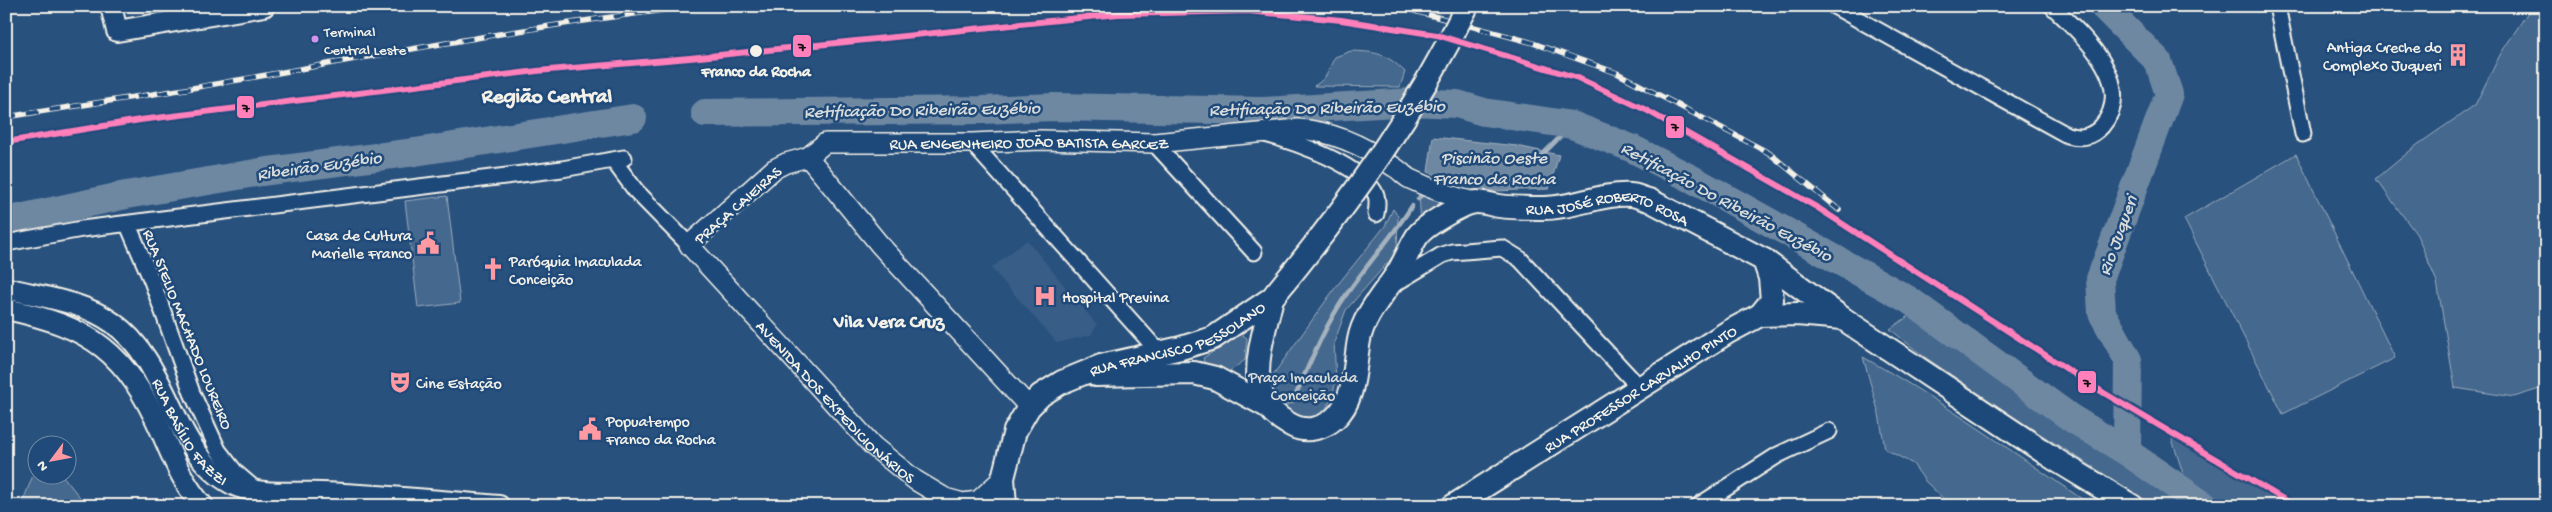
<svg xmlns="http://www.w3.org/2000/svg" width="2552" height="512" font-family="'Gochi Hand',sans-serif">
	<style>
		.built { fill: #375d86 }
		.green { fill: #45688e; stroke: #9cacbb }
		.water { fill: #6e88a2; stroke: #a4b2be }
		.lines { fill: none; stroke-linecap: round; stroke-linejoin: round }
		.stream { stroke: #a4b2be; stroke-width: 4.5 }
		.river { stroke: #6e88a2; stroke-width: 28 }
		.minor-casing { stroke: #f4f1e8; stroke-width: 19 }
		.tertiary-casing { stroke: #f4f1e8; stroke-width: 22 }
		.secondary-casing { stroke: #f4f1e8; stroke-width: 24 }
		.primary-casing { stroke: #f4f1e8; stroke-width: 26 }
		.minor { stroke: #1f4a7a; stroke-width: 15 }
		.tertiary { stroke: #1f4a7a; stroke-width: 19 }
		.secondary { stroke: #1f4a7a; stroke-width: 20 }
		.primary { stroke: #1f4a7a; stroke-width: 22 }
		.rail-casing { stroke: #f4f1e8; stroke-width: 5.5 }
		.rail { stroke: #1f4a7a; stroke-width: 4; stroke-dasharray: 11; stroke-linecap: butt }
		.primary-bridge-casing { stroke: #f4f1e8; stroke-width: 26; stroke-linecap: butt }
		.primary-bridge { stroke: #1f4a7a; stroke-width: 22 }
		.rail-1-casing { stroke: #1f4a7a; stroke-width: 10 }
		.rail-1 { stroke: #ff80ba; stroke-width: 6 }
		.bus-dot { fill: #d193ec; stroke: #1f4a7a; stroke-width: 2 }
		.stop-dot { fill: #f4f1e8; stroke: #1f4a7a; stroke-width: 2 }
		.labels { text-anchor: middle; stroke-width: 5; stroke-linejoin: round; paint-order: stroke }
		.bus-label { font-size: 15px; fill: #f4f1e8; stroke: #1f4a7a; text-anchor: start }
		.poi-label { font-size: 16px; fill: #f4f1e8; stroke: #1f4a7a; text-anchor: start }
		.stop-label { font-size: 16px; font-weight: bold; fill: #f4f1e8; stroke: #1f4a7a }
		.street-label { font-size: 16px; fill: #f4f1e8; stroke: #1f4a7a }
		.park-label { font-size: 16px; fill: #dadcda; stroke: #1f4a7a }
		.water-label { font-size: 18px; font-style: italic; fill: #d9dcda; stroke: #1f4a7a }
		.quarter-label { font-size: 19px; font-weight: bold; fill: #f4f1e8; stroke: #1f4a7a }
		.district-label { font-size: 21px; font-weight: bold; fill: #f4f1e8; stroke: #1f4a7a }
		.line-badge { stroke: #1f4a7a; stroke-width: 2 }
		.pale-badge-label { font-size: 14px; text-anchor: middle; font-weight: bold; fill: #111 }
	</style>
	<rect width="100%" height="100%" fill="#28517e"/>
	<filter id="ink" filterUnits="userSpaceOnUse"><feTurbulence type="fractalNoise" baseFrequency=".02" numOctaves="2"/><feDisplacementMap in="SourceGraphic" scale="10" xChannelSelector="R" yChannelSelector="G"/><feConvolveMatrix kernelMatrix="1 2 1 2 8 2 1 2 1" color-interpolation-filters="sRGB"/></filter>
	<g filter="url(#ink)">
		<path class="built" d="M1027,240l70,85 -6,10 -34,8 -66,-75z"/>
		<path class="green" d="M2532,6h14v381l-32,10 -59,-9 -18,-106 -20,-47 -41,-56 41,-34 58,-40 26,-52z
			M1351,51c26,1 35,2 54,21l-5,15 -86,-1c16,-10 13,-15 21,-29z
			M2296,154l99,204 -112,56 -99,-195z
			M1419,191l30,15 -28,22z
			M447,196l13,107 -42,5 -13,-107z
			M1393,209l5,7 -1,36 -51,58 -12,33 2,38 -5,19 -8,13 -17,7 -23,-5 -13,-31 3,-9 62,-87 50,-62z
			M1916,311l153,112 59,35 53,36 6,-8 -16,-50 115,70h-131l-137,-86 -96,-65 -32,-26z
			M1241,334l6,4 -2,22 -18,13 -22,-8 -2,-7z
			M1863,357c76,42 147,93 219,142l13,7h-144l-26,-25 -12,-17 -28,-15 -6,-35z
			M37,465l1,9 24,1 25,31h-66z"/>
		<path class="water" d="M1433,137l84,9 42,9 -10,34 -57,2 -64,-19z"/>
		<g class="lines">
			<path class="stream" d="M1541,156l31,-31
				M1418,199l8,-9
				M1276,405l17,-4c16,-36 31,-74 53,-106 21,-31 46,-58 66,-89"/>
			<path class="river" d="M2103,6l55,55 11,33 -69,185 2,34 26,47 -1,92
				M705,113l277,-3 72,-3 210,4 148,-9 45,2 27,8 88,13 59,23 63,32 215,120 162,118 56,34 78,54
				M6,221l120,-26 135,-23 154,-20 218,-34"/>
			<defs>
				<path id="minor" d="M1834,6l233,129c15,4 25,2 35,-9 36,-43 -21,-92 -50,-120
					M2277,6l26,128
					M1265,134c30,8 98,31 111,61 2,6 1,13 0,19
					M972,143l186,208
					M1154,143l100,109
					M613,160l23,31 53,54
					M128,225l24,56 40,112 26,57 18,23 20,17
					M6,243l76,-14 480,-60 62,-11
					M1394,284l48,-29 10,-3 50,-4 18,11 119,128
					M1698,506l80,-51 51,-24"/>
				<g id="tertiary">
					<path id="s1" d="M808,157l17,-14h147l69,-3 113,3 144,-14c34,2 68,18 96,38 6,3 10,9 16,12 21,10 42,18 65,23"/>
					<path id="s2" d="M808,157l-22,6 -12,6 -85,76 184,201 42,34 30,18 18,5 15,-2 25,-23"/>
					<path d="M808,157l72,88 149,162"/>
				</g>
				<g id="secondary">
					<path d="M111,6l6,25 147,-25"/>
					<path id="s3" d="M6,288c35,9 77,13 107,35 58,41 57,128 119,161 22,12 65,8 90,9 59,2 118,8 177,13"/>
					<path d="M6,309c86,18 120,43 156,124 11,25 22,53 41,73"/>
				</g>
				<g id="primary">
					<path id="s4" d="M1272,298c-10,46 -34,102 21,128 14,7 31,2 42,-8 21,-19 19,-52 24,-78 4,-23 22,-43 35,-62 10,-13 15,-30 24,-43 8,-10 46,-33 59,-33 7,0 15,3 22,4 15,2 30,2 46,2 28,0 57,-15 86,-13 5,0 12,4 18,5l115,60 78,58 214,142 76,46"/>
					<path d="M1760,315l12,-15 -2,-22 -6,-18"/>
					<path d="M1096,375l98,-2 21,5 52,28"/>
					<path id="s5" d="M1005,506l-2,-28 12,-47 14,-24 12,-12 21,-13 39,-16 80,-18 32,-10 59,-40 4,-5"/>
					<path id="s6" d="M1453,506l275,-174 32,-17 37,-1 45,4"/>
				</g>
			</defs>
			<use href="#minor" class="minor-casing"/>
			<use href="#tertiary" class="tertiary-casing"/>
			<use href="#secondary" class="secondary-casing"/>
			<use href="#primary" class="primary-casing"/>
			<use href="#minor" class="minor"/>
			<use href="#tertiary" class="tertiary"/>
			<use href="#secondary" class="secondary"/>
			<use href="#primary" class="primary"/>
			<defs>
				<path id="rail" d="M1396,6l134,36 87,31 152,80 70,57
					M6,117c62,-10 124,-19 186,-29 169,-29 337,-63 507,-82"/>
			</defs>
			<use href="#rail" class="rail-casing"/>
			<use href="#rail" class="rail"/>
			<defs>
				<path id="primary-bridge" d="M1276,293c74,-90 140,-182 191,-287"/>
			</defs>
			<use href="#primary-bridge" class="primary-bridge-casing"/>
			<use href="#primary-bridge" class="primary-bridge"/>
			<defs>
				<path id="rail-1" d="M6,142l134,-22 397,-49 153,-13 428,-44 130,-3 93,9 96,15 141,43 68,32 172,98 286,185 191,113"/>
			</defs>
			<use href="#rail-1" class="rail-1-casing"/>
			<use href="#rail-1" class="rail-1"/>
		</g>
	</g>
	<defs>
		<symbol id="building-bare" viewBox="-9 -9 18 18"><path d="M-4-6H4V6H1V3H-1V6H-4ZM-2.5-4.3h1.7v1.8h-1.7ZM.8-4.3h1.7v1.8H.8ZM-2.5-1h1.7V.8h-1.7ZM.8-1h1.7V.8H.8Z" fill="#ff9aa2" stroke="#1f4a7a" stroke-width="2.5" paint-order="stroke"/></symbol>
		<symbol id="civic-bare" viewBox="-9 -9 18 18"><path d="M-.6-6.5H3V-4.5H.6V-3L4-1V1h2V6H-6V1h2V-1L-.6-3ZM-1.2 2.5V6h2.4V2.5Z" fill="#ff9aa2" stroke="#1f4a7a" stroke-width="2.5" paint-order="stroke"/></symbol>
		<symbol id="church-bare" viewBox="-9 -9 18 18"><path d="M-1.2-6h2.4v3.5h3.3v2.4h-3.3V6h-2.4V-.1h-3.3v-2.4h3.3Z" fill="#ff9aa2" stroke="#1f4a7a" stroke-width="2.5" paint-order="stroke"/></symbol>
		<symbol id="hospital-bare" viewBox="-9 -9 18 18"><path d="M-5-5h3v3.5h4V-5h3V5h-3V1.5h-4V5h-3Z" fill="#ff9aa2" stroke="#1f4a7a" stroke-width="2.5" paint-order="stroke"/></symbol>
		<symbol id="theatre-bare" viewBox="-9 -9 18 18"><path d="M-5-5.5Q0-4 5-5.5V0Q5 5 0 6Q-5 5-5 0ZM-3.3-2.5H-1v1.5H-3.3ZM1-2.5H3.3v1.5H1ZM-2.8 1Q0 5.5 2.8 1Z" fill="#ff9aa2" stroke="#1f4a7a" stroke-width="2.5" paint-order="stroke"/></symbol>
	</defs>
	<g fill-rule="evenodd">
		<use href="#building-bare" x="2442" y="39" width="32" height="32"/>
		<use href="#civic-bare" x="412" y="227" width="32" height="32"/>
		<use href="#church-bare" x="477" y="253" width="32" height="32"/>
		<use href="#hospital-bare" x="1029" y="280" width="32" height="32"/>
		<use href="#theatre-bare" x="384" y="366" width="32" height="32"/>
		<use href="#civic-bare" x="574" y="413" width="32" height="32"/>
	</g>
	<circle class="bus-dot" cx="315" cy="39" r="4.5"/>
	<circle class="stop-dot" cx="756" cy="51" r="7"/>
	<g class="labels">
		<g class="bus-label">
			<text x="324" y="36">Terminal<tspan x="324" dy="18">Central Leste</tspan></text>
		</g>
		<g class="poi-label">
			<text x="2442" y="52" text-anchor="end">Antiga Creche do<tspan x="2442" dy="18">Complexo Juqueri</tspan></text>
			<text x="412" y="240" text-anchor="end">Casa de Cultura<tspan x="412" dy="18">Marielle Franco</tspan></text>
			<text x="509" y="266">Paróquia Imaculada<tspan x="509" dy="18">Conceição</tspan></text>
			<text x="1062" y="302">Hospital Previna</text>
			<text x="416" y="388">Cine Estação</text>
			<text x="606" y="426">Popuatempo<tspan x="606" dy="18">Franco da Rocha</tspan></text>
		</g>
		<g class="stop-label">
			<text x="756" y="76">Franco da Rocha</text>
		</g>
		<g class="street-label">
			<text dy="6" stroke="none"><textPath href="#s1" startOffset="226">RUA ENGENHEIRO JOÃO BATISTA GARCEZ</textPath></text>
			<text transform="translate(737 204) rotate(-41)" y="6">PRAÇA CAIEIRAS</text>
			<text dy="6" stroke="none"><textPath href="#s4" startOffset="596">RUA JOSÉ ROBERTO ROSA</textPath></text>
			<text transform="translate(189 329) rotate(68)" y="6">RUA STELIO MACHADO LOUREIRO</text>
			<text dy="6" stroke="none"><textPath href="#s5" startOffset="270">RUA FRANCISCO PESSOLANO</textPath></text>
			<text dy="6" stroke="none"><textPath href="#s6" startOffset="221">RUA PROFESSOR CARVALHO PINTO</textPath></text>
			<text dy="6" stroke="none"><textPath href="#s2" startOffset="365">AVENIDA DOS EXPEDICIONÁRIOS</textPath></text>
			<text dy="6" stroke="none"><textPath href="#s3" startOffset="248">RUA BASÍLIO FAZZI</textPath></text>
		</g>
		<g class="park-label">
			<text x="1303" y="382">Praça Imaculada<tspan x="1303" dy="18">Conceição</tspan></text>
		</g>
		<g class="water-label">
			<text transform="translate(1327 107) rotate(-1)" y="6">Retificação Do Ribeirão Euzébio</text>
			<text transform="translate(922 109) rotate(-1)" y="6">Retificação Do Ribeirão Euzébio</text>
			<text x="1494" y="163">Piscinão Oeste<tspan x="1494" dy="21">Franco da Rocha</tspan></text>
			<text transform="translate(319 165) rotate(-8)" y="6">Ribeirão Euzébio</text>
			<text transform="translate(1727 201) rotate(28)" y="6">Retificação Do Ribeirão Euzébio</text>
			<text transform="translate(2117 235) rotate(-70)" y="6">Rio Juqueri</text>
		</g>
		<g class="quarter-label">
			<text x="889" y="327">Vila Vera Cruz</text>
		</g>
		<g class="district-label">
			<text x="547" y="102">Região Central</text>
		</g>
	</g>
	<g class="line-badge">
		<rect x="792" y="34" width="20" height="24" rx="5" fill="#ff80ba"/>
		<rect x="236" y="95" width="19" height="24" rx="5" fill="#ff80ba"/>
		<rect x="1665" y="115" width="20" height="24" rx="5" fill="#ff80ba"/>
		<rect x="2077" y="370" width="20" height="24" rx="5" fill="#ff80ba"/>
	</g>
	<g class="pale-badge-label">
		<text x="802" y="51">7</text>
		<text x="246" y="112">7</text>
		<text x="1675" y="131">7</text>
		<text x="2087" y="387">7</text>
	</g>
	<rect width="2552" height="512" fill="none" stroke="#1f4a7a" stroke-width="25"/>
	<rect x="12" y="12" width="2527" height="487" fill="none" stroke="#f4f1e8" stroke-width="2" filter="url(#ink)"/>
	<g transform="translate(52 460) rotate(238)"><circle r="24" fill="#1f4a7a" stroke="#748da6"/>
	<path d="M0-4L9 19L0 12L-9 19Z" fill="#ff9aa2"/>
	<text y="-8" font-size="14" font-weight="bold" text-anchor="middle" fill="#f4f1e8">N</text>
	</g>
</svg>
